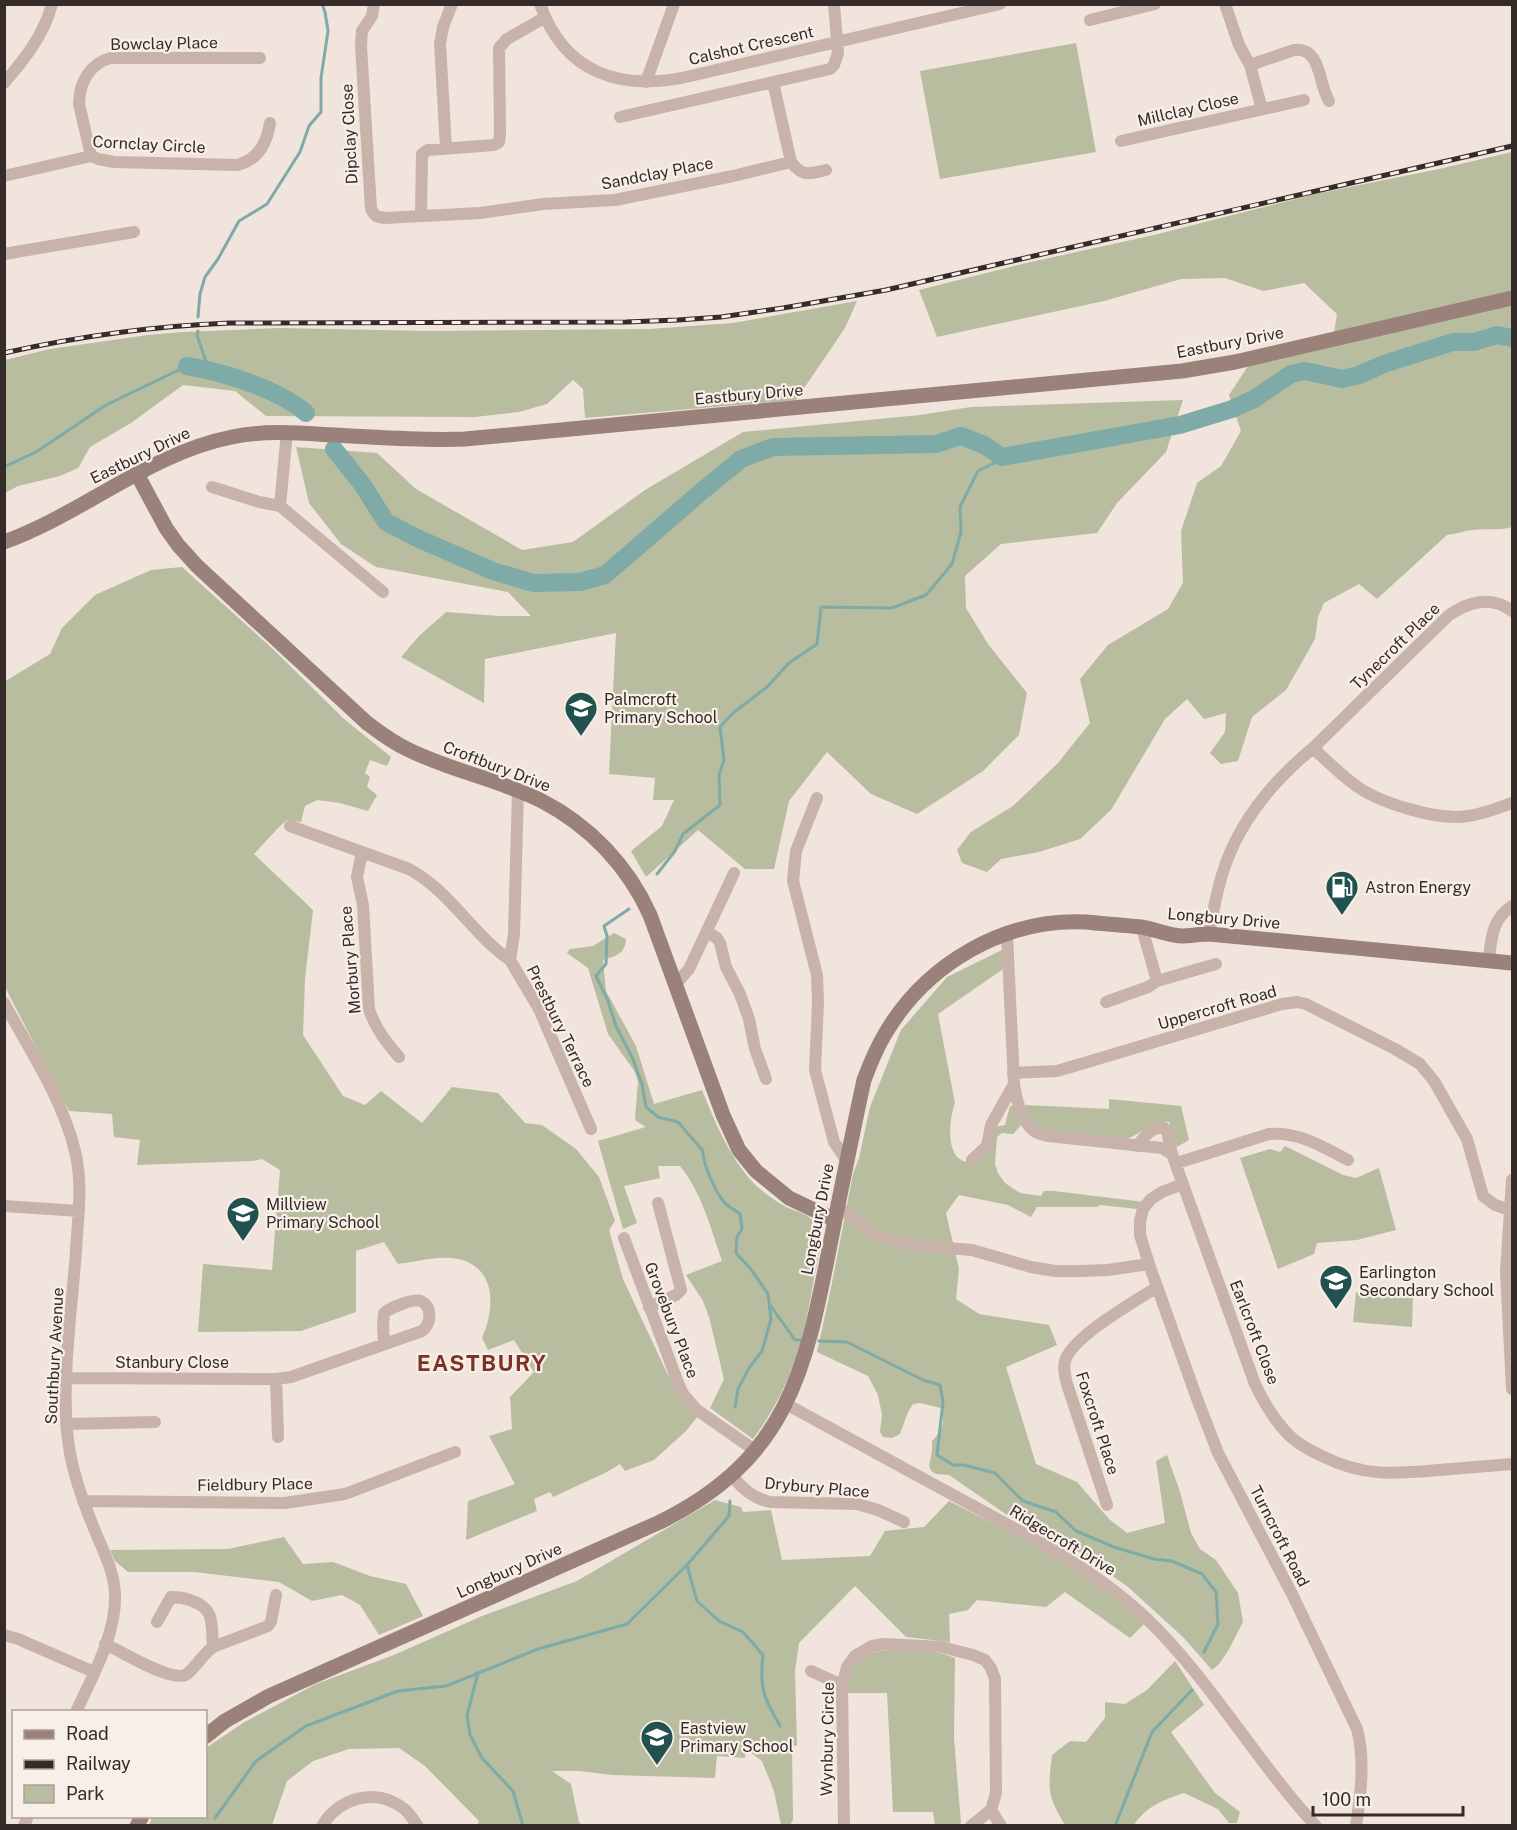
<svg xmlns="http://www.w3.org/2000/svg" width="1517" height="1830" font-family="'Public Sans',sans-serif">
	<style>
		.green { fill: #b7bd9e }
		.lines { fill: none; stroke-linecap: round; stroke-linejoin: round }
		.stream { stroke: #7eaaa7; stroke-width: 3 }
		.river { stroke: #7eaaa7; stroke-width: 18 }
		.street { stroke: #c7b3a9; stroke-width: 12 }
		.secondary { stroke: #9a827b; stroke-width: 15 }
		.rail-casing { stroke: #352b28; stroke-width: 5 }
		.rail { stroke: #f8efe8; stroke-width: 3; stroke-dasharray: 9; stroke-linecap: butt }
		.labels { text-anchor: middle; stroke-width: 4.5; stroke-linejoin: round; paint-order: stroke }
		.street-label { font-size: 16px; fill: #352b28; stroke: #f8efe8 }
		.poi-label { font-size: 16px; fill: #352b28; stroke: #f8efe8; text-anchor: start }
		.district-label { font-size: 22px; font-weight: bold; letter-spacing: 1.5px; fill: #7c3228; stroke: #f8efe8 }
	</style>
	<rect width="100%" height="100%" fill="#f0e4dc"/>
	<path class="green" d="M1076,43l20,109 -156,27 -20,-108z
		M1512,152v375c-13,4 -26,1 -40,3 -8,1 -16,4 -25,5l-70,64 -18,-15 -35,19 -6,14 -3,22 -29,51 -34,27 -14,44 -17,3 -11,-11 15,-21 1,-19 -22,6 -17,-20 -22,20 -54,91 -31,29 -41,13 -38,7 -14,13 -25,-9 -5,-13 14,-18 42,-26 45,-43 32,-40 -10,-44 28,-34 60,-36 15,-26 -2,-52 16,-48 24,-17 20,-35 -12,-36 21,-32 82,-18 5,-31 -33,-31 -41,8 -38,-13 -44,1 -77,22 -167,36 -18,-47 103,-26 132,-29 161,-41 124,-25z
		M857,301l-12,27 -49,72 -211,18 -2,-29 -10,-9 -26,24 -28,8 -44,5 -209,-1 -31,-25 -52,-6 -52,38 -41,24 -12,21 -18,8 -42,10 -13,7v-133l45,-11 98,-14 35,-3 96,-4 151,3 219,-2 84,-6z
		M1183,400l-17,52 -49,51 -20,30 -96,11 -36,32 1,32 22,36 39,49 -8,42 -36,36 -66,43 -46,-20 -44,-42 -38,49 -15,68h-29l-47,-39 -52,47 -15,-26 31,-25 12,-26h-21l2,-22 -46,-4 7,-141 -131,26 -1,44 -83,-46 18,-21 27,-24 53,4h32l-23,-24 -132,-25 -35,-23 -32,-41 -13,-56 81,6 39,36 106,61 51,-8 72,-52 98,-58 177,-17 51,-8z
		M182,567l93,84 69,68 47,38 -4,9 -17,-6 -5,13 5,4 -3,10 10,8 -9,16 -28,-8 -23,-3 -12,6 -4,16 -14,-2 -8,7 -25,27 59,56 -8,69 -2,56 40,61 22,9 16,-14 41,32 30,-36 46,6 27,30 17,2 34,24 23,28 16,44 -6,9 14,49 43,92 10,18 22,27 -12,15 -32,29 -29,11 -5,-7 -13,8 -54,25 -3,-5 -16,7 3,12 -71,29 2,-39 47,-17 -26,-48 23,-7 -2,-32 24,-25 -20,-32 -26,10 -6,-12c15,-34 13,-77 -32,-80 -18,-1 -35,4 -52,6l-14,-22 -28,9v61l-55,19 -103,1 5,-68 69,6 8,-100 -18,-11 -9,2 -116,4 3,-25 -26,-3 -2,-23 -43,-3 -64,-124 -1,-305 46,-28 12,-26 33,-33 56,-25z
		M614,933l12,6c-1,15 -10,17 -23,21l3,31 30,55 18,58 48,-14c13,33 31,75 57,98 8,7 17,14 27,19 11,5 23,6 30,18 8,15 1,39 -2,54 -11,64 -22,107 -61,160l-43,-31 14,-29 -15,-62 -6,-16 -17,-26 36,-14c-11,-32 -20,-68 -42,-95h-22l2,12 -36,8 13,37 -14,6 -25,-88 48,-14 -10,-6 -1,-3 3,-36 -3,-10 -27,-38 -20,-66 -21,-15 3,-4 23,-3z
		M1004,949l5,16 -71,49 17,89c-6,16 -11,59 15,59 5,0 10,-1 13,-5 7,-6 9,-22 12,-30l10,-2 5,-19h6l7,17 -10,11 -11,-1 -5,4 -2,27 3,9 7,10 15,10 21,3 3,-5h10l90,11 -7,7 -37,-4 -3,2h-60l-6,10 -23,-12 -49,-10 -13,18 13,56 -3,30 23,15 70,11 8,20 -51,22 30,97 41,18 32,37 18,14 38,-10 -9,-62 11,-6 13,37 11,41 9,16 16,11 22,33 5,29 -15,29 -9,13 -7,6 -29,-33 -55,-50 -49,-35 -69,-35 -61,-42 -13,-1 -5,-3 -2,-5 3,-15v-10c10,-10 14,-19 9,-33l-21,-5 -7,1 -5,8 -8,22 -8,4 -9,-1 -3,-5 2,-17 -4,-20 -10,-19 -51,-24 14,-64 22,-114 6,-16 11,-51 31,-77 46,-53z
		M1109,1099l72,7 8,34 -12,7 -8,-25c-19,-2 -26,11 -42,17l-76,-8 -15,-3 -11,-18 1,-5 83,4z
		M1285,1146l58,29 13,3 23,-10 17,62 -39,10 -40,3 -3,11 -36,15 -38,-111 30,-9 10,3z
		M1356,1292l57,5 -1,30 -59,-5z
		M715,1500l26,7 2,5 28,-2 11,50 88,-4 15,-25 39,-4 25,-26 98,50 57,36 40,37 -14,14 -65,-46 -19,15 -69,-7 -9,10 -19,4 1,28 -44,-5 -51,-51 -56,57 -4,28 2,74 -5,2 1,73 -3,5h-9l-7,-34 -12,-30 -16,-12 -1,9 -28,-2 -2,22 -103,-3 -33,-4h-27l19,13 8,38 3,3 -105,1 2,-5 -54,-55 -26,-18 -50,1 -36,12 -26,20 -15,44 -123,1 3,-9 54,-1v-68l37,-25 73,-39 78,-29 88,-39 95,-35z
		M284,1537l19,27 30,-2 37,14 36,8 17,32 -44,19 -19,-30 -18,-10 -30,6 -33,-19 -85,-10h-66l-13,-11 -5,-11 118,-1z
		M918,1650l26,4 11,4 -1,80 7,85 -3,2h-23l-2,-13h-40l-6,-119h-40c1,-7 1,-14 3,-20 8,-28 45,-22 68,-23z
		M1175,1661l29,44 -33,27 44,61 25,19 -3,11h-8l-11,-14 -34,-16c-19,6 -39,14 -50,32h-69c-18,-30 -17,-35 -13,-70l18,-14 16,1 19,-24v-16l20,2 22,-14z"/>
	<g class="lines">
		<path class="stream" d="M198,317l2,-23 5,-17 13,-18 21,-38 28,-17 33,-52 9,-26 12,-14v-34l7,-47 -3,-19 -3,-8
			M198,331l-1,4 12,36
			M4,467l32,-15 70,-47 81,-39
			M657,874l18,-23 8,-17 37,-29 -1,-30 5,-15 -4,-33 13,-14 34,-26 22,-24 28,-19 4,-37 71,1 34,-13 26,-31 9,-32 -1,-25 18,-36 20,-10 4,-4
			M629,909l-25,17 3,10 -1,28 -10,12 12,25 8,25 16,31 10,27 4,23 12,10 20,5 25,29c-1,11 13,42 21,51 4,5 11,8 16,12l2,15 -5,8 -1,16 14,15 18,26 3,25 -9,32 -13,17 -11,21 -3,18
			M770,1305l25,35h6
			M819,1341l28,1 76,38 17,5 3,17 -6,53 16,10h11l31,8 28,28 33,11 20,19 38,16 40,12 18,2 30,13 14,18 2,32 -14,28
			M687,1565l10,36 22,20 24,11 20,23c-4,33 1,43 17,71
			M478,1673l-11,42 3,20 12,23 31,33 10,35
			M215,1818l41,-57 50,-35 92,-35 48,-5 92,-37 89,-25 60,-59 42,-49 1,-15
			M1115,1826l37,-94 40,-42"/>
		<path class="river" d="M187,366c36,6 91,23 119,47
			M334,449l28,35 24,38 33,17 74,32 40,12 47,-1 25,-7 97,-84 39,-32 32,-12 163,-3 25,-8 23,9 18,12 178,-32 52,-16 22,-10 37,-25 14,-3 37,8 17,-4 25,-11 69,-22h21l23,-7 15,3"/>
		<path class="street" d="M374,4l-2,12 -10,15 -1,15 10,163c3,7 6,8 14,9l95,-5 63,-9 72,-4 118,-24 58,-14
			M540,4c24,69 80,87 146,73l314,-73
			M1225,4l14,41 11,20 12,44
			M1090,20l65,-16
			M1250,65l44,-15c28,-3 24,34 35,51
			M646,82l28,-78
			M773,82l18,80c12,15 17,12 35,8
			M4,83c20,-23 40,-48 48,-79
			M620,117l210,-48 4,-4 4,-12 -4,-49
			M1121,141l183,-41
			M446,148l-6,-104 3,-17 9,-23
			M91,156l-12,-52c0,-21 11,-41 32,-46h149
			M4,176l87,-20 7,3 16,3 123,3c21,-5 30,-22 33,-42
			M421,215l1,-61 6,-4 66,-5 5,-3 1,-9 -1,-85 8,-9 37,-21
			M4,254l130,-22
			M212,487l47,15 21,4 103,86
			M280,506l7,-74
			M1313,748c14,13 27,26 42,37 24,18 83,36 113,31 16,-2 30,-8 44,-13
			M518,791l-4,143 -4,26 29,49 52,120
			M817,798l-21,53 -3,30 24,94 1,27 -3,68 19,72 13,19
			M290,826l119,43c41,22 63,65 101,91
			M362,852l-5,25 6,28 6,104c6,19 17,33 30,48
			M1142,928l15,53
			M707,932l10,6 3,5 6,24 14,27 9,25 6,30 11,30
			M1007,934l7,150c2,15 8,38 20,47 4,3 9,4 14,5l114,12 10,6 83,230c9,19 20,38 36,53 9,8 20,14 31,19 41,21 73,18 117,14 24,-2 49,-4 73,-6
			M1209,934c4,-20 7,-40 13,-59 15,-51 51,-94 91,-127l135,-132c19,-14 43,-21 64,-5
			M1489,960c2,-21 3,-41 23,-54
			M675,985l14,-16 45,-96
			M1106,1002l42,-15 9,-6 59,-17
			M4,1003c26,47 58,95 71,148 8,33 3,66 1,99 -4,58 -14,124 -9,181 3,36 15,68 28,100 9,21 20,43 20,65 1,39 -23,81 -39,116
			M1013,1073l44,-2 17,-5 208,-62 15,-2 9,2 89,45 25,15 14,17 33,58 16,57 12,9 15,5
			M1137,1146c7,-9 15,-20 27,-18l3,3 5,23
			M972,1160l15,-14 4,-21 23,-41
			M1177,1163l92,-29c31,-2 52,12 79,26
			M1512,1180l-6,91 6,118
			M1183,1184l-21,8 -11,7 -8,10 -3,12v14l9,29 47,132 22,57 74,141 65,135c8,30 4,65 -1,97
			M4,1206l75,5
			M838,1206l37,29 35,10 62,5 59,17 24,4h27l26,-1 41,-6
			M624,1238l53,142 6,14 14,16 59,41
			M649,1307l27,-12 5,-5 -23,-87
			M67,1378l209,1 15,-2 131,-46c9,-7 11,-24 -1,-30 -8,-3 -31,7 -37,12l-1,13 1,17
			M276,1379l2,58
			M786,1404l259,141c36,21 69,43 100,72 65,62 110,143 171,209
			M66,1424l89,-2
			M732,1476c11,13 21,22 38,26l87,2 21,6 26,12
			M83,1501l202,2 60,-9 110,-42
			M1107,1505l-40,-121c-2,-8 -4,-15 -2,-23 8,-25 69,-59 92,-74
			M157,1622l14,-25c7,0 13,1 19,3 26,9 21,23 23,47
			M4,1635l14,4 76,33
			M105,1644c16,7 68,40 82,30 10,-8 16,-20 26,-27l55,-21 3,-4 5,-27
			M811,1671l31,14
			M991,1810l10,16
			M24,1826l4,-10
			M322,1826c17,-28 53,-39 81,-18 6,4 10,12 15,18
			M844,1826l-2,-139 5,-20 8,-11 17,-10 12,-2 58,3 31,8 12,5 6,8 4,11 1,114 -5,17 -20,16"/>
		<path class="secondary" d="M137,474l29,54 12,17 19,21 170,157c13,10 27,20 42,27 43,21 91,30 133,51 48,25 86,65 108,114l73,200 16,35 17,21 33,27 46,22
			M4,542c78,-28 146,-89 228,-105 34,-7 67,-4 101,-2 44,2 88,6 132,4l717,-68 53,-9 277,-64
			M206,1736l19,-15 44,-25 391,-174c127,-63 145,-149 170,-277 11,-55 22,-110 34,-165 6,-16 12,-31 21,-46 41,-70 119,-116 201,-112 18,2 37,3 55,5 13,2 27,8 40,9 9,0 19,-2 28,-2l303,29
			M137,1826l5,-10"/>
		<defs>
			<path id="rail" d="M4,353c76,-17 149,-27 226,-30l396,-1 52,-2 43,-3 62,-9 103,-18 626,-144"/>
		</defs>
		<use href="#rail" class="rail-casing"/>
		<use href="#rail" class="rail"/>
	</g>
	<defs>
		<symbol id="school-pin" viewBox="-11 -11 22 30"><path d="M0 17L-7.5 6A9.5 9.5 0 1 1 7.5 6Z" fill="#225250" stroke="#f8efe8"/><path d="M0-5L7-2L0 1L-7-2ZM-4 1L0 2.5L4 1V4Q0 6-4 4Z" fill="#fff"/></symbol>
		<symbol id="fuel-pin" viewBox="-11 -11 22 30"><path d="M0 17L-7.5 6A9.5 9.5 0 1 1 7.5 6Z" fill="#225250" stroke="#f8efe8"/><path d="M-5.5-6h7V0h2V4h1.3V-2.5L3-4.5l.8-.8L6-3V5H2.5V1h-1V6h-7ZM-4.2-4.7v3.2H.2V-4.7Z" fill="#fff"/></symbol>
	</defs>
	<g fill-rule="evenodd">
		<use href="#school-pin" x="562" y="689" width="38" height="52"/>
		<use href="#fuel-pin" x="1323" y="868" width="38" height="52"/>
		<use href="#school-pin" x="224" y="1194" width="38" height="52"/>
		<use href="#school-pin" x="1317" y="1262" width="38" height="52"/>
		<use href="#school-pin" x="638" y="1718" width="38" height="52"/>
	</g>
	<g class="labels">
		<g class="street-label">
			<text transform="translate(164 43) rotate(-1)" y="6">Bowclay Place</text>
			<text transform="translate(751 45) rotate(-13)" y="6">Calshot Crescent</text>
			<text transform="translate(1188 109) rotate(-13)" y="6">Millclay Close</text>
			<text transform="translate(349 134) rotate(-93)" y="6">Dipclay Close</text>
			<text transform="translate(149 144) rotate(3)" y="6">Cornclay Circle</text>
			<text transform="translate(657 173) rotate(-11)" y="6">Sandclay Place</text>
			<text transform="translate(1230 342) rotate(-11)" y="6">Eastbury Drive</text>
			<text transform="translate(749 394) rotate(-5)" y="6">Eastbury Drive</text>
			<text transform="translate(140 455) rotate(-26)" y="6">Eastbury Drive</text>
			<text transform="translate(1395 646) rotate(-44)" y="6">Tynecroft Place</text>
			<text transform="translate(497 766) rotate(21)" y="6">Croftbury Drive</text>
			<text transform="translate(1224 918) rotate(5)" y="6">Longbury Drive</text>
			<text transform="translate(350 960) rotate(-95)" y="6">Morbury Place</text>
			<text transform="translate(1217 1007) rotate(-16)" y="6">Uppercroft Road</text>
			<text transform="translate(561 1026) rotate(64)" y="6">Prestbury Terrace</text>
			<text transform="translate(817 1219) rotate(-79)" y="6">Longbury Drive</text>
			<text transform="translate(672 1320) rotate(69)" y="6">Grovebury Place</text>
			<text transform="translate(1255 1332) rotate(69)" y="6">Earlcroft Close</text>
			<text transform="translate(54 1356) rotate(-87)" y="6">Southbury Avenue</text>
			<text x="172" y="1368">Stanbury Close</text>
			<text transform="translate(1098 1423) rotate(72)" y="6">Foxcroft Place</text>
			<text transform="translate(255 1484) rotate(-1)" y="6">Fieldbury Place</text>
			<text transform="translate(817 1487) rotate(5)" y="6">Drybury Place</text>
			<text transform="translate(1280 1536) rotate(63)" y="6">Turncroft Road</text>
			<text transform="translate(1063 1540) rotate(31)" y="6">Ridgecroft Drive</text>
			<text transform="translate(509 1570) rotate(-24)" y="6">Longbury Drive</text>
			<text transform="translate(827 1739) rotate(-89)" y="6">Wynbury Circle</text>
		</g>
		<g class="poi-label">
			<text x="604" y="705">Palmcroft<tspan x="604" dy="18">Primary School</tspan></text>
			<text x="1365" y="893">Astron Energy</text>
			<text x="266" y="1210">Millview<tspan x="266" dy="18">Primary School</tspan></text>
			<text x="1359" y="1278">Earlington<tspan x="1359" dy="18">Secondary School</tspan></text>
			<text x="680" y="1734">Eastview<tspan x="680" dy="18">Primary School</tspan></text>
		</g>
		<g class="district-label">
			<text x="482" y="1371">EASTBURY</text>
		</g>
	</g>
	<rect width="1517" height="1830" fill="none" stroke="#352b28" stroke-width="12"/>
	<rect x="12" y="1710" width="195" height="108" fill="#f8efe8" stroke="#aaa19b" stroke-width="1.5"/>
	<rect x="24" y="1730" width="30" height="9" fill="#9a827b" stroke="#aaa19b" stroke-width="1.5"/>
	<text x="66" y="1740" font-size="18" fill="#352b28">Road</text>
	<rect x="24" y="1760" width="30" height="9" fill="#352b28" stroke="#aaa19b" stroke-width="1.5"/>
	<text x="66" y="1770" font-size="18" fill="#352b28">Railway</text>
	<rect x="24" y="1785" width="30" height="18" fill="#b7bd9e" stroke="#aaa19b" stroke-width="1.5"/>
	<text x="66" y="1800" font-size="18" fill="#352b28">Park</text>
	<path d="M1313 1806v9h150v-9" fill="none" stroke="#352b28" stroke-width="3"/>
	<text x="1322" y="1806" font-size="18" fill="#352b28" stroke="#f8efe8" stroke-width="4.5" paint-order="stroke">100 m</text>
</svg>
